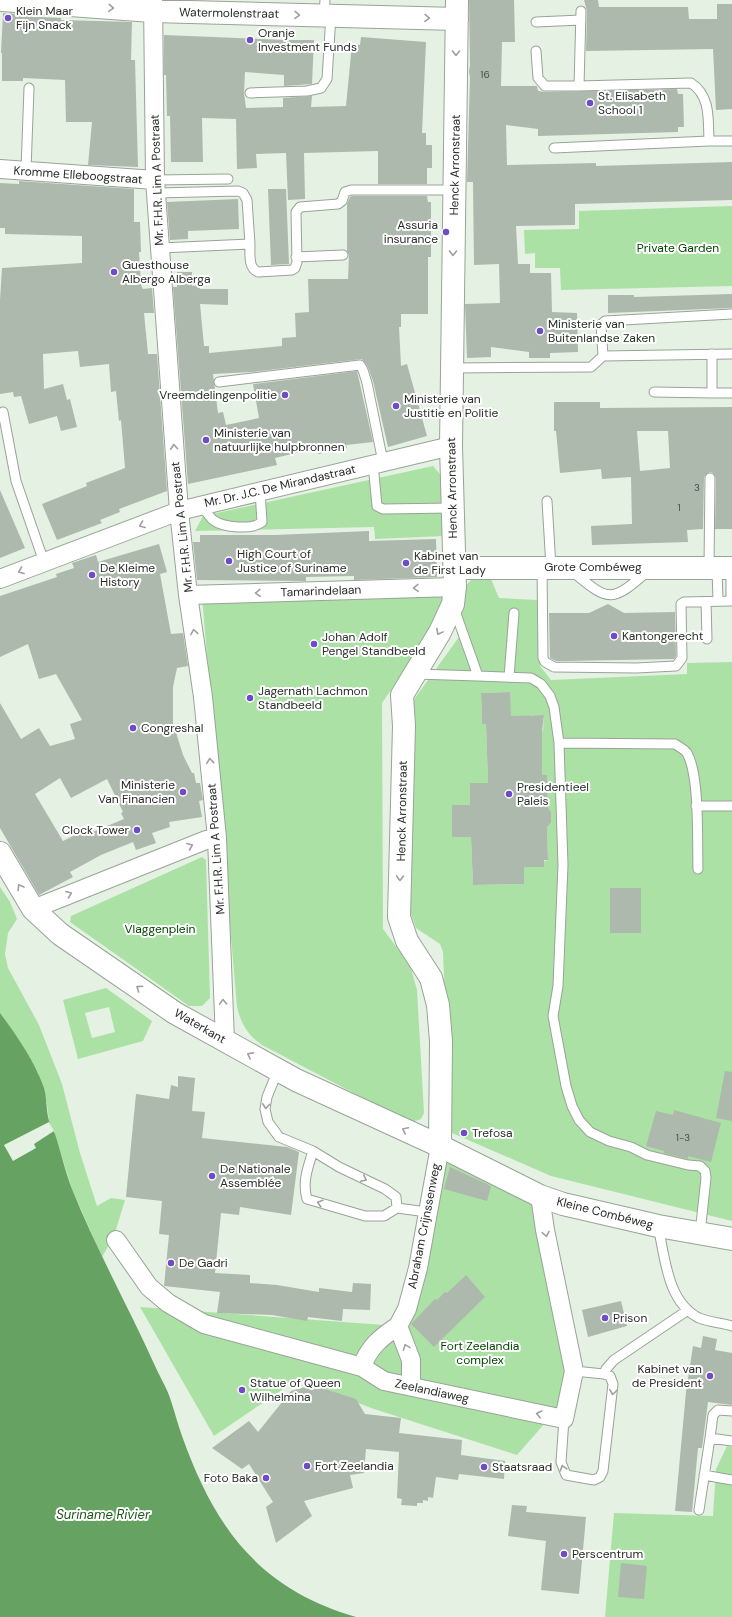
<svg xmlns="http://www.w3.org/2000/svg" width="732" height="1617" font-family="'DM Sans',sans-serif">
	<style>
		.green { fill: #ace1a6; fill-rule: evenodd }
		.water { fill: #66a261 }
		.pier { fill: #e5f1e3 }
		.building { fill: #adb9ac; fill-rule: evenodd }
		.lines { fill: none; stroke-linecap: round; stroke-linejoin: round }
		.lane-casing { stroke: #98a497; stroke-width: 11 }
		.street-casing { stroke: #98a497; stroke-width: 20 }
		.secondary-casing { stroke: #98a497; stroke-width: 24 }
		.lane { stroke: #fff; stroke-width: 9 }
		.street { stroke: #fff; stroke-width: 18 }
		.secondary { stroke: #fff; stroke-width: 22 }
		.oneway { stroke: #9ea09e }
		.poi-dot { fill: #6f4cc5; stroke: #fff; stroke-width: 1.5 }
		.labels { text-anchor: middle; stroke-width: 4; stroke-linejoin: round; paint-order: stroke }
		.number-label { font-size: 10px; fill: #495049 }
		.poi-label { font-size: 12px; fill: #282d28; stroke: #fff; text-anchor: start }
		.street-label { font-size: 12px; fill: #282d28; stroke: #fff }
		.park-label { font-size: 12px; fill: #024500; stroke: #fff }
		.water-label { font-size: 13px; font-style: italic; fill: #1a5716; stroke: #fff }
	</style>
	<rect width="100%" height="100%" fill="#e5f1e3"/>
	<path class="green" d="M732,206v80l-171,4 -1,-22h-25v-15l-10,1 -1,-24 55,-1v-18z
		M433,466l11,13v57l-69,3 -1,-12 -179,4 8,-15z
		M473,578l18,1 8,19 38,2 3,66 11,14 136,-6v-11l45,-1v559l-181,-45 -101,-44 -7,-180 -3,-8 -24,-16 -7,-19 3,-204 3,-7 44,-61 3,-47zM510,692l-11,49 32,-1 -1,-25h14l-1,16 -4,1 -1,43h9l1,32 3,5v11l-4,4 1,33 -24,7v17l-51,1 -2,-48h-19l18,-32v-22h18l-2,-59h-4l-1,-31z
		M445,593l-13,38 -50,72 1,226 27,36 7,25 7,123 -3,6 -9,3 -5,-1 -145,-76c-14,-10 -21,-21 -25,-38l-35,-410z
		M202,857l4,3 4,138 -8,8h-13l-119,-84 1,-6z
		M0,887l10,15 7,17 -9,14 -3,21 3,14 31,57 23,59 18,69 17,53 14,-8 14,2 -11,36 -12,21 -30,-68 -18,-58 -5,-9 -2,-19 -9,-30 -19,-33 -19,-27z
		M106,988l46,33 -9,20 -65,18 -15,-59zM109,1007l6,25 -23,6 -7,-25z
		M440,1146l100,50 33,182 -6,20 -50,57 -146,-47 -73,-29 -84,57 -74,-129 258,19z
		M727,1446l5,1v170h-127l9,-104 99,3 3,-47z"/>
	<path class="water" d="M0,1013c17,23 34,47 44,75 3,11 2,22 5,33 1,4 4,8 6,13 6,18 10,37 17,55 25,62 57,119 84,179 5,11 12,22 15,33 4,12 7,24 11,35 33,92 76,152 174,181h-356z"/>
	<path class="pier" d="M49,1122l5,9 -20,13 2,4 -23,13 -9,-16z"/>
	<path class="building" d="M469,0h45l1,42h-13l-1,44h36l1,5 7,1 132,-3 1,5h5l1,33h-6v5l-140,4v-7l-32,-4 1,40 89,-2v3l136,-4v38l-157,4v21l-59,1 2,38h12v9h21l1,39 25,1 1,39 -28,1v5h-21v-6l-38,-5v10l-24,1 -2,-54 35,-1 -1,-39 -25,1 -1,-83h-6l3,-105 -1,-5 1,-7z
		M584,0h14l1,7h89l1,12h28v-15h15v105l-16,1 -3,-61 -127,2 1,-40z
		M3,13l18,1v2l40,2v2l71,2 -1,38h4l3,107 -50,-2 4,-43h-26l-1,-42 -42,-2v3h-21v-28h-1z
		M164,35l121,5h29l-2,44 -28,2v-11l-39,-3 -1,21 2,15 37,-1v-9l29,-2 -1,11 35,-1 6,-62 8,1 1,-8 65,5 -4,91h4v12h6v23h-5v16h-49v-33l-74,2 1,46 -17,1 -2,-47 -30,1 1,14 -20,1 -1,-50 -34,-1 1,44h-32l-1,-46h-3l-1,-41h-2z
		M19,181l115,8v33h6l1,30h-2l2,33 2,4 9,-1 2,25h-10l4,41h9l10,137 -48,18 1,3 -20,8 2,3 -45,17 -15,-36 45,-18 -1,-3 39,-15 -4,-48 -2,1 -3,-30 -5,1 -2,-28 -29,3 -2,-16 -35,3 1,35 19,-5 4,16 3,-1 7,28 -16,4 -4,-15 -28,8 -8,-28 -7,1 -1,-5 -13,2v-94l2,-32 80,-5v-27l-77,-2v-6h-5v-45l19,1z
		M268,189h18l3,75 -18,1z
		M352,196h75l1,6h3v55h-3v57h-27v13h-2l2,39 6,-2 20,72 -39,11 -15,-66 -5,-14 -6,-8 -111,13 -38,2 5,39 5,-1 3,13 33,-7 -6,-34 104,-13 16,71 -27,3 1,3 -29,6 -1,-6 -42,10 2,7 -89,19 -15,-197h4v-15h15v14l7,-1 1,4h28v16l-28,-1 4,42h5v7l73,-7v-8l14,-1 -1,-24 14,-1 -1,-33h40l1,-24 -2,-4v-47l3,-7z
		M238,199l1,30 -51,2v8l-18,1 -3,-38z
		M732,294v14l-124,5v-18h26v2z
		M554,402h46v6l132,-1v122h-17l1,-51 -3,-5 -3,-1 -5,3 -1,3 -1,51 -16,1 1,12 -96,3 -1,-19 41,-2 -1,-47 -29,2 -1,-10 -41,4 -4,-42h-2zM637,431h31l2,37 -30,3z
		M0,490l25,58 -25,10z
		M369,531v10l67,-2 1,38 -83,3v-4l-48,1v4l-109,-1 -4,-38h7v-7h75z
		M159,544l8,28 -7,2 11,60 12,-1 5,33 -11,2 -4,19v36l10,32 9,18h2l2,10h4l3,17 -4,1 3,16 -33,5 1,5 -18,6 4,10 -20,7 -3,-8 -32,13 -31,17 3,5 -34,18 -39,-67v-125l21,36 18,-11 11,18 25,-7 -5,-15 12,-4 -26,-46 -17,5 -11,-35 -28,13v-61l57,-19 -1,-3 18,-6 -2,-5 24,-8 2,7zM60,778l11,20 36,-19 16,33 -2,1 3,6 -41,17 -2,-4 -18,9 -28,-47z
		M608,604l16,9 51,-1 1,44 -2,3 -110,2h-8l-6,-3 -1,-45h40z
		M510,692l1,24 33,-1 -2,17v43h5l1,32 3,5v11l-4,4 1,33h-4v7h-20v17l-51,1 -2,-48h-19v-32h18v-22h18l-2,-59h-4l-1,-31z
		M610,888h31v45h-31z
		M725,1071l7,1v49l-16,-3z
		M178,1076l17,2 -3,33 13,1 -3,26 85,9 12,5 -8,63 -51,-8 -1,8 -18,-2 -6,60 35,2v8l27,2 42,7v-4l33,4 1,-9 18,1 -1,26 -27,-1 -1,12 -34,-4 -1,4 -35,-6 -55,-2 3,-21 -56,-6 5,-51 -10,-1 3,-33 -36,-4 10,-103 33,5 2,-14 7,2z
		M674,1110l47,13 -10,39 -23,-6v3l-24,-6v-2l-18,-5 10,-35 17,4z
		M450,1167l41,19 -4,15 -43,-12z
		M466,1275l19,22 -51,50 -23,-23 24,-25 2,1 8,-8 2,1z
		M621,1301l6,25 -39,11 -6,-27z
		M703,1336l14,3 -2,11 17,3v52l-24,-3 -6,46h-4l-6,64 -17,-1 11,-119 7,-46 8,2z
		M312,1385l44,14 9,15 36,4 -2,15 63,7 -1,15 44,6 -1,18 -45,-5 -1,6 -22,-3 -3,21 -5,-1v4l-5,-1v3h-6v3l-16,-1 1,-6 -5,-1 2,-46 -33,-3 -2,24 -14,2 3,13 -49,13 8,15 -36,27 -10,-36 7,-5 -24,-38 -7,5 -30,-21 37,-27 9,11 33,-41z
		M512,1505l15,1 -1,6 60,5 -7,77 -38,-4 5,-49 -38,-5z
		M621,1563l26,3 -3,33 -26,-2z"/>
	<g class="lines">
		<defs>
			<path id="lane" d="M324,15l1,-15
				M536,22l45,-2
				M536,51l2,27 7,8h34l2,-75
				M250,93l57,-2 14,-3 6,-9 4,-64
				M709,141h23
				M554,148l155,-7c-1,-21 2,-45 -18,-58l-112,3
				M26,170l3,-82
				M155,180l73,-1
				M157,193l81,-2 5,2 4,7 3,44
				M160,248l90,-4c0,10 -2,24 8,28l34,-2 3,-2 2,-6 -1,-50 4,-5 38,-3 4,-3 3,-9 6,-2h103
				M296,257l47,-2
				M712,354v39h20
				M603,356l129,-2
				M452,368l139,-1 12,-11 -2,-31 4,-4 127,-7
				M219,382l141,-17 3,5 4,13 16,79
				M654,392l58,1
				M3,412l13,69 28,81
				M373,464l4,42 6,3 69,-1
				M547,501l4,66
				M201,505c4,5 8,11 12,15 11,8 39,10 49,2l-2,-31
				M542,567l1,91 2,4 9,5 82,1 40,-2 6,-8 -1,-54 3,-2 48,-1
				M709,567l1,-89
				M731,567v34
				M717,568l1,33
				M573,572c37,31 39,30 75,-1
				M706,602l1,37
				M454,608l24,68 53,2 10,6 9,12 4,11 5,36 4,122 -5,121 -5,30 13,70 6,20 7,14 11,12 19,9 22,6 16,8 41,10 12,1 5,5 1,7 -6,55
				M416,674l62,2
				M509,677l5,-64
				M559,743l116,1c4,3 9,5 12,9 13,23 10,88 11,116
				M696,806h36
				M278,1070l-11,27 -2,12 3,13 11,15 34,14 26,16 46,22 11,8 1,11
				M313,1151c-5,16 -11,31 -6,48l58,17h19l13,-8 30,4
				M658,1226c7,31 9,76 41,92 10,4 23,5 33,8
				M604,1374l2,-5 8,-9 74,-50
				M564,1419l-3,43 5,13 28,5 6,-3 3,-6 10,-87 -3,-8 -6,-2 -30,-3
				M710,1438l3,-23 5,-5 14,1
				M704,1475l28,5
				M699,1510l11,-72 22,3"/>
			<path id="street" d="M153,0l2,180 5,68 19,263 9,84 15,102 14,141 8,203
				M0,169l155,11
				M0,579l179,-68 272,-65
				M188,595l267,-8
				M33,909l173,-69 11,-2
				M116,1240l33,47 19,16 36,21 158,43 22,14 180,38 10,-48 -29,-141 -5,-34
				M362,1367c6,-19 19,-30 36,-41
				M411,1385v-25l-13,-34 9,-17 11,-41 22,-122"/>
			<path id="secondary" d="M2,0l150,11 305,8
				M454,568h278
				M0,853l33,56 27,25 115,79 121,67 144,66 100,50 23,8 95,22 74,13
				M440,1146l1,-105 -3,-36 -7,-27 -24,-37 -8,-24 5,-191 -2,-31 38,-63 13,-28 2,-17 -4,-141 6,-446"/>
		</defs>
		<use href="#lane" class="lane-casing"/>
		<use href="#street" class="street-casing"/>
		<use href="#secondary" class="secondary-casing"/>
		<use href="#lane" class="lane"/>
		<use href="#street" class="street"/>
		<use href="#secondary" class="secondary"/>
	</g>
	<defs><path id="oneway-chevron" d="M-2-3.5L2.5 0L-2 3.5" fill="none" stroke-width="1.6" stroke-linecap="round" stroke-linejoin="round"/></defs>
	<g class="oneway">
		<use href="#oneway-chevron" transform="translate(111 8) rotate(4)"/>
		<use href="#oneway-chevron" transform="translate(297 15) rotate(1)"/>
		<use href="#oneway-chevron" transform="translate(427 18) rotate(1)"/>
		<use href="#oneway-chevron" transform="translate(456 53) rotate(91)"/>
		<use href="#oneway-chevron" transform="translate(453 253) rotate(91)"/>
		<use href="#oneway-chevron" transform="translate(174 447) rotate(-94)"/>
		<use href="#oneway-chevron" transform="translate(142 525) rotate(159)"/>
		<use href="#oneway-chevron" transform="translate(21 571) rotate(159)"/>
		<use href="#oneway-chevron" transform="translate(416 588) rotate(178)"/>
		<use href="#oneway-chevron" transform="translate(258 593) rotate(178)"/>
		<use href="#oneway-chevron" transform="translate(194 632) rotate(-99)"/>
		<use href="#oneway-chevron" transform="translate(439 632) rotate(118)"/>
		<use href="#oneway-chevron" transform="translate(210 761) rotate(-96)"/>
		<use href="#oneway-chevron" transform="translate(190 846) rotate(-22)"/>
		<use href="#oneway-chevron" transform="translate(400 878) rotate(91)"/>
		<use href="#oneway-chevron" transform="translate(20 887) rotate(-121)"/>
		<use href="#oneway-chevron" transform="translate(69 894) rotate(-22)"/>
		<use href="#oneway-chevron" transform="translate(139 988) rotate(-146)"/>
		<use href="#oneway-chevron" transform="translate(223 1002) rotate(-92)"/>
		<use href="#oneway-chevron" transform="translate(250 1055) rotate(-152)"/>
		<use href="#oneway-chevron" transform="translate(266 1106) rotate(94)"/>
		<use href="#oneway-chevron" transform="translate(405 1130) rotate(-155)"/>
		<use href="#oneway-chevron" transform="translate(364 1179) rotate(25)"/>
		<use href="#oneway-chevron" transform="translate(320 1203) rotate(-163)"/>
		<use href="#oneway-chevron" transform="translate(546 1234) rotate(79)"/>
		<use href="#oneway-chevron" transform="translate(406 1347) rotate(-111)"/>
		<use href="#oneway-chevron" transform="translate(613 1392) rotate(97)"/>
		<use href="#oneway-chevron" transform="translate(539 1414) rotate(-168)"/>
		<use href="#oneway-chevron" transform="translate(563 1468) rotate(-107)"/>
	</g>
	<g class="poi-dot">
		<circle cx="8" cy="18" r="4"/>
		<circle cx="250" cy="40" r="4"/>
		<circle cx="590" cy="103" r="4"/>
		<circle cx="446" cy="232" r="4"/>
		<circle cx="114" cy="272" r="4"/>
		<circle cx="540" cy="331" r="4"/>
		<circle cx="285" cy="395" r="4"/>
		<circle cx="396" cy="406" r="4"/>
		<circle cx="206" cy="440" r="4"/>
		<circle cx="229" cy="561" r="4"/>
		<circle cx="406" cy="563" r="4"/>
		<circle cx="92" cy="575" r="4"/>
		<circle cx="614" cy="636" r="4"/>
		<circle cx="314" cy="644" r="4"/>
		<circle cx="250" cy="698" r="4"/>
		<circle cx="133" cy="728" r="4"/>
		<circle cx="183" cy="792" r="4"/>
		<circle cx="509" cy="794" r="4"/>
		<circle cx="137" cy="830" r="4"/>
		<circle cx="464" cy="1133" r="4"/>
		<circle cx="212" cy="1176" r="4"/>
		<circle cx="171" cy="1263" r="4"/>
		<circle cx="605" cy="1318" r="4"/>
		<circle cx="710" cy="1376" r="4"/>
		<circle cx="242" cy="1390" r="4"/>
		<circle cx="307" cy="1466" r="4"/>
		<circle cx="484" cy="1467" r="4"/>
		<circle cx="266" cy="1478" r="4"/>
		<circle cx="564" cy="1554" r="4"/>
	</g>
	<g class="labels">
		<g class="number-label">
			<text x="485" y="78">16</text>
			<text x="697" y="491">3</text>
			<text x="679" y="511">1</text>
			<text x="683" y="1141">1-3</text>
		</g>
		<g class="poi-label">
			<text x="16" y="15">Klein Maar<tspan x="16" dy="14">Fijn Snack</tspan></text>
			<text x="258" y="37">Oranje<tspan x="258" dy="14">Investment Funds</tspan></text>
			<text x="598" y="100">St. Elisabeth<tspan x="598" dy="14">School 1</tspan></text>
			<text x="438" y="229" text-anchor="end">Assuria<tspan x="438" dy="14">insurance</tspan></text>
			<text x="122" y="269">Guesthouse<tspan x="122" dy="14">Albergo Alberga</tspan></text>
			<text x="548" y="328">Ministerie van<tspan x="548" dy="14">Buitenlandse Zaken</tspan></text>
			<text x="277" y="399" text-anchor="end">Vreemdelingenpolitie</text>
			<text x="404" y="403">Ministerie van<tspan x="404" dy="14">Justitie en Politie</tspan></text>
			<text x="214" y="437">Ministerie van<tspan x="214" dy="14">natuurlijke hulpbronnen</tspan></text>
			<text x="237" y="558">High Court of<tspan x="237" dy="14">Justice of Suriname</tspan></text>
			<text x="414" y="560">Kabinet van<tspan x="414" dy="14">de First Lady</tspan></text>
			<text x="100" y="572">De Kleime<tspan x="100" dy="14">History</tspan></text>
			<text x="622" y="640">Kantongerecht</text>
			<text x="322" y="641">Johan Adolf<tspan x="322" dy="14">Pengel Standbeeld</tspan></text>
			<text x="258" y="695">Jagernath Lachmon<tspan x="258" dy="14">Standbeeld</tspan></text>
			<text x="141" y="732">Congreshal</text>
			<text x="175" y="789" text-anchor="end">Ministerie<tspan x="175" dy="14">Van Financien</tspan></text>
			<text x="517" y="791">Presidentieel<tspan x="517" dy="14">Paleis</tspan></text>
			<text x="129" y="834" text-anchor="end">Clock Tower</text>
			<text x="472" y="1137">Trefosa</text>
			<text x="220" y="1173">De Nationale<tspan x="220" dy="14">Assemblée</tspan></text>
			<text x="179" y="1267">De Gadri</text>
			<text x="613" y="1322">Prison</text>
			<text x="702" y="1373" text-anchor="end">Kabinet van<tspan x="702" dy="14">de President</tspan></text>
			<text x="250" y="1387">Statue of Queen<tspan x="250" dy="14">Wilhelmina</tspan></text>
			<text x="315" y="1470">Fort Zeelandia</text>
			<text x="492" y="1471">Staatsraad</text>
			<text x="258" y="1482" text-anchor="end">Foto Baka</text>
			<text x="572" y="1558">Perscentrum</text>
		</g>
		<g class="street-label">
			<text transform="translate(229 13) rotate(1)" y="4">Watermolenstraat</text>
			<text transform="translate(455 165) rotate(-89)" y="4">Henck Arronstraat</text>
			<text transform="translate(78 175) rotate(4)" y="4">Kromme Elleboogstraat</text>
			<text transform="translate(157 180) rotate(-92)" y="4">Mr. F.H.R. Lim A Postraat</text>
			<text transform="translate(280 486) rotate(-13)" y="4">Mr. Dr. J.C. De Mirandastraat</text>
			<text transform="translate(452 488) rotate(-91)" y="4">Henck Arronstraat</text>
			<text transform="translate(182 527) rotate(-96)" y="4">Mr. F.H.R. Lim A Postraat</text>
			<text x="593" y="571">Grote Combéweg</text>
			<text transform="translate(321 591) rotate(-2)" y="4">Tamarindelaan</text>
			<text transform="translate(402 811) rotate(-89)" y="4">Henck Arronstraat</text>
			<text transform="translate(216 849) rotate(-94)" y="4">Mr. F.H.R. Lim A Postraat</text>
			<text transform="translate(200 1026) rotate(30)" y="4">Waterkant</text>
			<text transform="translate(605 1213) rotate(14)" y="4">Kleine Combéweg</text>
			<text transform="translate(424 1226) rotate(-79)" y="4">Abraham Crijnssenweg</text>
			<text transform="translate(432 1391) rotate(12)" y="4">Zeelandiaweg</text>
		</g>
		<g class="park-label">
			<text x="678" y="252">Private Garden</text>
			<text x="160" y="933">Vlaggenplein</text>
			<text x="480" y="1350">Fort Zeelandia<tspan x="480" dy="14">complex</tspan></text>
		</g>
		<g class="water-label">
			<text x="103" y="1519">Suriname Rivier</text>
		</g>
	</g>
</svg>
